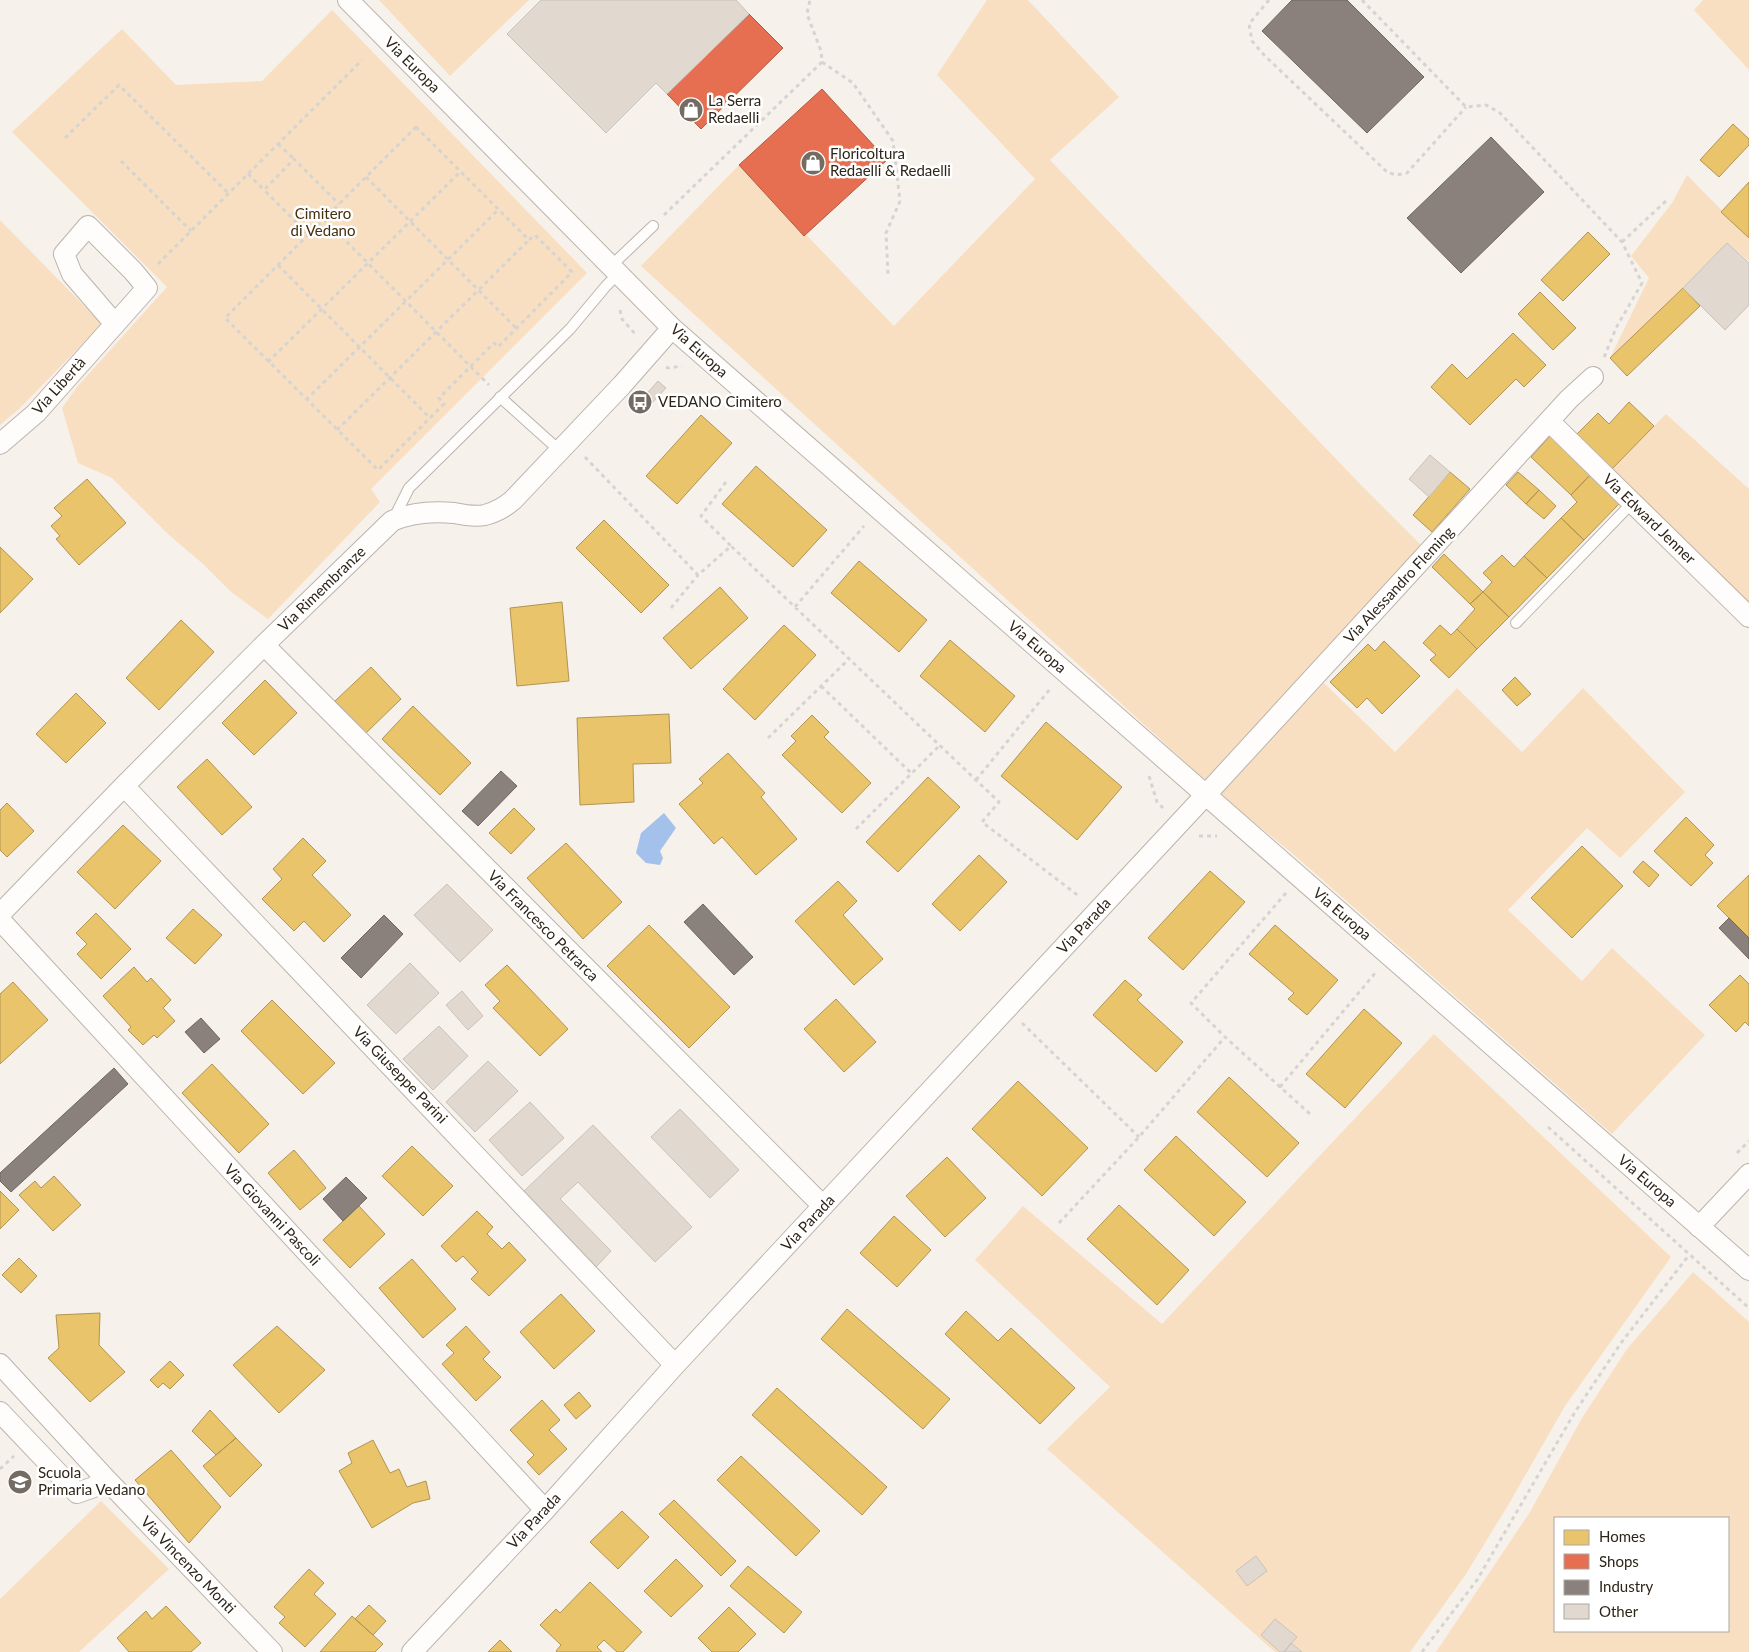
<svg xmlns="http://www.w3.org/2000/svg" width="1749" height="1652" font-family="Lato,sans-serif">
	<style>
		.green { fill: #f8dfc2; fill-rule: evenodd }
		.water { fill: #a4c1ec }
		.homes { fill: #e9c46a; stroke: #b19452 }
		.shops { fill: #e76f51; stroke: #b05940 }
		.industry { fill: #8a817c; stroke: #6e655e }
		.building { fill: #e1d9d0; stroke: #c8c1ba }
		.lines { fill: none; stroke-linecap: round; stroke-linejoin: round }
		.service-casing { stroke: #bbb4ac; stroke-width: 12 }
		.minor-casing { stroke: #bbb4ac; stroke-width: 22 }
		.path { stroke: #d6d4d2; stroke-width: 3; stroke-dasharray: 4 4; stroke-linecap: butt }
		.service { stroke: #fefdfc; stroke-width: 10 }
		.minor { stroke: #fefdfc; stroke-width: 20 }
		.labels { text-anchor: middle; stroke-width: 5; stroke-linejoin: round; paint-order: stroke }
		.street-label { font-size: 15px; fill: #2e2519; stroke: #fff }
		.poi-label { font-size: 15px; fill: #2e2519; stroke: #fff; text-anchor: start }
		.park-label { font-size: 15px; fill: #442f10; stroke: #fff }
	</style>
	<rect width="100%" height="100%" fill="#f7f1eb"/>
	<path class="green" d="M379,0h150l-79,76z
		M987,0h41l91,97 -69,63 310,324 63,63 -217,234 -565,-515 98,-101 155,161 141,-147 -98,-104z
		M1703,0h46v70l-55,-60z
		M332,10l255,263 -216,216 9,13 -112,117 -38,-28 -28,-28 -33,-28 -57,-57 -34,-15 -16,-55 15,-21 90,-100 -155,-155 110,-103 54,56 86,-4z
		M1687,175l62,63v23l-22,-18 -44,45 -73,70 39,-80 -18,-22 41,-53z
		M0,220l102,104 -83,85 -19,16z
		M1666,414l83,75v115l-138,-134z
		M1324,683l71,69 62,-64 65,64 61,-64 102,104 -65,66 -33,-30 -79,82 74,71 30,-33 93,87 -93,99 -319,-280 -74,-60z
		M1434,1034l237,223 -106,149 -55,96 -44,72 -56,78h-135l-228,-203 63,-62 -135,-127 48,-54 139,118z
		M1693,1272l56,50v330h-313l94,-140 52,-94 45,-69zM1728,1518v113h-173v-113z
		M101,1501l68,68 -90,83h-79v-53z"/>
	<path class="water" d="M664,813l12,15 -16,23 3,7 -3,7 -14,-2 -10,-10 5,-20z"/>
	<path class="homes" d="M1733,124l16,15v6l-30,32 -19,-17z
		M1749,182v56l-28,-26z
		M1588,232l22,22 -47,47 -22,-21z
		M1683,288l17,18 -73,70 -17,-18z
		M1540,292l36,36 -23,22 -35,-36z
		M1513,333l33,32 -22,22 -8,-8 -46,46 -39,-38 21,-23 15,15z
		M1629,402l25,24 -43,44 -36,-34 23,-23 11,11z
		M701,415l31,28 -55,61 -31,-28z
		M1550,436l41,38 -20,21 -40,-38z
		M756,466l71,64 -34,37 -71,-63z
		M1450,472l20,17 -38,43 -19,-17z
		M1518,472l21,18 -13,14 -20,-19z
		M1591,474l29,29 -36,37 -23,-22 16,-16 -6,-7z
		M87,479l39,44 -47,42 -23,-26 4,-3 -9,-10 11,-10 -8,-8z
		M1539,490l17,16 -12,13 -18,-15z
		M1561,518l23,22 -37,38 -23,-22z
		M604,520l65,65 -28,28 -65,-65z
		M0,547l33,32 -33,34z
		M1444,554l39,38 -13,12 -38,-37z
		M1502,555l12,12 10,-11 23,22 -38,39 -26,-25 9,-10 -9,-9z
		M859,561l68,59 -28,32 -68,-59z
		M720,587l28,31 -57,51 -28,-31z
		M1483,592l26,25 -32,32 -20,-20 18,-20 -5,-5z
		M562,602l7,79 -52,5 -7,-78z
		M181,620l33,32 -55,58 -33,-32z
		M784,625l32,30 -61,65 -32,-31z
		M1440,625l11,10 6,-6 20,20 -28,29 -19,-18 6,-5 -13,-12z
		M950,640l65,56 -30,36 -65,-56z
		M1384,641l36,35 -38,38 -15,-16 -10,10 -27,-26 38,-38 7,7z
		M371,667l30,32 -35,34 -31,-32z
		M1515,677l16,17 -14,12 -15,-16z
		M265,680l32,33 -43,42 -32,-32z
		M76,693l30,30 -40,40 -30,-29z
		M413,706l58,57 -31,32 -58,-56z
		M669,714l2,49 -38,1 1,38 -54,3 -3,-87z
		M812,715l17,17 -5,5 47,46 -29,30 -60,-58 14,-14 -5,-5z
		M1046,722l76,65 -45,53 -76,-64z
		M728,753l37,40 -4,4 36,42 -41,36 -34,-38 -8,7 -35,-40 24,-21 -4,-4z
		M207,759l45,48 -30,28 -45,-48z
		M928,777l32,30 -62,65 -32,-30z
		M7,803l27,28 -27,26 -7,-7v-40z
		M514,808l21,21 -24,25 -22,-21z
		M1686,817l28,28 -9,10 8,8 -22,23 -37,-35z
		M123,825l38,36 -46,48 -38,-37z
		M303,838l23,23 -14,14 39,40 -27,27 -20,-21 -10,10 -32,-32 20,-20 -9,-10z
		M566,843l56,59 -39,37 -56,-61z
		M1582,846l41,40 -51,52 -41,-40z
		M979,855l28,27 -47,49 -28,-27z
		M1643,861l16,14 -10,12 -16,-15z
		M1210,871l35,31 -62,68 -35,-32z
		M1749,875v63l-32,-32z
		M838,881l19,20 -14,14 40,44 -29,26 -59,-64z
		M193,909l29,26 -27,29 -29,-26z
		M96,913l35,36 -30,30 -24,-25 10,-10 -11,-11z
		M649,925l81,82 -41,41 -82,-82z
		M1275,925l63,55 -31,35 -19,-16 6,-6 -45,-39z
		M507,965l61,64 -28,27 -47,-48 7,-7 -15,-16z
		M134,967l13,15 4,-4 20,22 -8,8 12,13 -18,17 -3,-3 -11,10 -15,-15 3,-3 -28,-31z
		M1740,975l9,9v42l-4,-4 -9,10 -27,-27z
		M1125,980l17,15 -5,5 46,42 -27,30 -63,-57z
		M13,982l35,38 -48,44v-70z
		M836,999l40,43 -32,30 -40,-43z
		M272,1000l63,63 -32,31 -62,-63z
		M1364,1009l38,34 -57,65 -39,-34z
		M212,1064l57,60 -30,29 -57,-60z
		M1229,1077l70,66 -32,34 -70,-65z
		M1018,1081l70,67 -46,48 -70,-67z
		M1176,1136l70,66 -32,34 -70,-66z
		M412,1146l41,40 -30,30 -41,-40z
		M294,1150l32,38 -26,22 -32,-37z
		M947,1157l39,41 -41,39 -39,-41z
		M54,1176l27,29 -28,26 -34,-36 16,-14 6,7z
		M0,1191l19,19 -19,19z
		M1119,1205l70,65 -32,35 -70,-66z
		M359,1206l26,28 -35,34 -27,-28z
		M477,1211l16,16 -6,7 15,15 7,-7 17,18 -37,36 -18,-17 7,-7 -15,-16 -7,6 -15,-16z
		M894,1216l37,34 -34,37 -37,-34z
		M19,1258l18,18 -16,17 -19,-18z
		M412,1259l44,50 -33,29 -44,-50z
		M561,1294l34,37 -41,38 -34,-37z
		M847,1309l103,90 -27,30 -102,-90z
		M966,1311l32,30 13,-13 64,60 -35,36 -95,-90z
		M100,1313l-1,32 26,27 -35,30 -42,-44 11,-10 -3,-33z
		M277,1326l48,44 -46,43 -46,-48z
		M466,1326l24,26 -7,7 18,18 -25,24 -34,-37 12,-11 -8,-8z
		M170,1361l14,14 -14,14 -7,-6 -5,5 -8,-8z
		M777,1388l110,99 -25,28 -110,-100z
		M579,1392l12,14 -15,13 -12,-14z
		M542,1400l18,20 -11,10 18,19 -28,26 -12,-13 7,-7 -24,-25z
		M210,1410l26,28 -20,17 -24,-24z
		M236,1438l26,27 -32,32 -27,-31z
		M373,1440l17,33 9,-4 8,18 19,-6 4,18 -17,4 -41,25 -33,-57 13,-8 -4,-10z
		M171,1450l50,57 -32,36 -54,-63z
		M741,1456l79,75 -24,25 -79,-76z
		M674,1500l62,61 -15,15 -62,-62z
		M622,1511l27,26 -31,32 -28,-27z
		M676,1559l27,27 -32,31 -27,-26z
		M748,1566l54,46 -18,21 -54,-47z
		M309,1569l15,14 -10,11 22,20 -31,33 -26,-24 6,-6 -11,-10z
		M590,1582l52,50 -19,20h-6l-13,-12 -7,7 5,5h-45l-1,-1 5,-6 -21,-20 16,-16 4,4z
		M369,1605l17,16 -13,14 -18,-16z
		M166,1606l35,37 -10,9h-62l-12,-14 29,-27 6,8z
		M729,1607l27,27 -18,18h-26l-14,-14z
		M352,1616l31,28 -8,8h-55z
		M500,1640l12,12h-24z"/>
	<path class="shops" d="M749,14l34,34 -82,81 -34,-35z
		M822,89l65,71 -83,76 -65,-71z"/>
	<path class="industry" d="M1292,0h55l77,77 -57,56 -105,-102z
		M1491,137l53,55 -83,81 -54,-55z
		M501,771l16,15 -39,40 -16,-15z
		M703,904l50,53 -19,18 -50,-53z
		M384,915l19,19 -42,44 -20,-20z
		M1729,918l20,20v21l-30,-31z
		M201,1018l19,21 -16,14 -19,-21z
		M114,1068l14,16 -117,108 -11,-11v-8z
		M346,1177l21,21 -24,23 -20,-22z"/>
	<path class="building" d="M541,0h195l13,14 -82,80 -11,-11 -50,50 -99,-99z
		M1727,243l22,20v42l-24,25 -42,-42z
		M658,381l8,7 -17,18 -7,-7z
		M1430,455l20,17 -21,25 -20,-18z
		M447,884l46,46 -33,32 -46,-47z
		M410,963l29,30 -43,41 -29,-29z
		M462,991l21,25 -15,14 -22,-25z
		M439,1026l29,30 -35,34 -30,-31z
		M488,1061l30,30 -43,41 -29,-30z
		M530,1102l34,36 -42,38 -33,-36z
		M680,1109l59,61 -29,28 -59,-61z
		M593,1125l99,102 -37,35 -77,-80 -18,17 51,52 -15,16 -73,-75z
		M1256,1556l11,15 -20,15 -11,-15z
		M1275,1619l22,18 -13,15h-4l-19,-17z
		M1291,1643l11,9h-18z"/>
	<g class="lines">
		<defs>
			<path id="service" d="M611,266l42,-40
				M500,397l59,53
				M394,518l15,-30 161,-159 36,-43 12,-12
				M1516,623l116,-120"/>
			<path id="minor" d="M348,0l324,328 1077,942
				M1549,421l200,196
				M0,444l36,-31 111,-125 -14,-17 -45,-45 -24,28 8,20 43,50
				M264,645l559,561
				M124,786l551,579
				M0,914l124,-128 140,-141 128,-124c20,-9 41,-10 62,-8 10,2 21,4 31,2 11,-3 20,-8 28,-15l109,-115 50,-57
				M0,920l545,590
				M1699,1227l50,-53
				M0,1364l105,114 167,174
				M0,1412l77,81 17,-6 11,-9
				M412,1652l133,-142 130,-145 538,-578 356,-388 24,-22"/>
		</defs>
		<use href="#service" class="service-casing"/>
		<use href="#minor" class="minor-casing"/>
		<path class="path" d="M1269,0l-20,24 3,17 13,15 122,116 9,3 11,-2 59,-66
			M1362,0l104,107 20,-2 14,8 122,129 20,41 -26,45 -13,32
			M822,62l31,21 40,58 7,60 -14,32 2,41
			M416,127l113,113 6,-5 37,37 -74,75 -4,-4 -55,55 5,6 -66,66 -153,-152z
			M65,138l54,-53 109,108
			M278,144l16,15
			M121,161l70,70
			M248,174l16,16
			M366,177l150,151
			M664,215l158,-153 -1,-11 -14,-37 3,-14
			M324,219l165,166
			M308,234l-44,-44 30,-31 45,45
			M1622,242l45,-42
			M158,264l204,-204
			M278,265l152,153
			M620,310l2,9 14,16
			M268,362l192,-190
			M666,367l2,1 14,-2
			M306,400l192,-190
			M337,430l192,-190
			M585,457l113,118 33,-29 268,256 -17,20 98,75
			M726,482l-25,34 30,30
			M795,607l69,-81
			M671,608l27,-33
			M821,686l90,87
			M768,738l81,-79
			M1149,776l8,26 6,6
			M976,780l74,-91
			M856,829l84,-84
			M1199,836h18
			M1286,893l-95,110 34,34 85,77
			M1022,1023l117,114
			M1280,1087l96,-115
			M1548,1127l201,181
			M1737,1153l12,-12
			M1059,1223l80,-86 86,-100
			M0,1469l14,-13
			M1422,1652l55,-72 98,-168 46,-69 68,-88"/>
		<use href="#service" class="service"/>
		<use href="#minor" class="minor"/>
	</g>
	<defs>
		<symbol id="shop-disc" viewBox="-11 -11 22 22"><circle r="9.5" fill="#746c62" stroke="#fff"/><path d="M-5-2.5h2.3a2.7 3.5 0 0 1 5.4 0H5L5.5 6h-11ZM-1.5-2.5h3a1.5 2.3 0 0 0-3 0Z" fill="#fff"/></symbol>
		<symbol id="bus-disc" viewBox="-11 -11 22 22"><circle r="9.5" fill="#746c62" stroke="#fff"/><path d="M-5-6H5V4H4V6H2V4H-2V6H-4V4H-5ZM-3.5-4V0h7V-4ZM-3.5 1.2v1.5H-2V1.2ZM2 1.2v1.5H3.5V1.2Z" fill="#fff"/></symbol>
		<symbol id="school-disc" viewBox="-11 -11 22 22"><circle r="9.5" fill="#746c62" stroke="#fff"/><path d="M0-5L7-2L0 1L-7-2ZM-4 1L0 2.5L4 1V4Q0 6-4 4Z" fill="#fff"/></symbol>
	</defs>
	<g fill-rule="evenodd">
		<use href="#shop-disc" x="677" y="96" width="28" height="28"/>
		<use href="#shop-disc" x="799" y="149" width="28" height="28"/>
		<use href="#bus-disc" x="626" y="388" width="28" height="28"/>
		<use href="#school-disc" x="6" y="1468" width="28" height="28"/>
	</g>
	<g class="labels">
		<g class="street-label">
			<text transform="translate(412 65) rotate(45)" y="5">Via Europa</text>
			<text transform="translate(699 351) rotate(42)" y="5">Via Europa</text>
			<text transform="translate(59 386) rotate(-48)" y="5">Via Libertà</text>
			<text transform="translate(1649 519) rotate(44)" y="5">Via Edward Jenner</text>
			<text transform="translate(1399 585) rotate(-47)" y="5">Via Alessandro Fleming</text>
			<text transform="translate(322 589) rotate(-44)" y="5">Via Rimembranze</text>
			<text transform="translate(1037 647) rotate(41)" y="5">Via Europa</text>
			<text transform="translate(1342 914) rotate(41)" y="5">Via Europa</text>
			<text transform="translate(543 926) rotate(45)" y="5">Via Francesco Petrarca</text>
			<text transform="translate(1084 926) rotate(-47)" y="5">Via Parada</text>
			<text transform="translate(400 1075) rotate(46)" y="5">Via Giuseppe Parini</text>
			<text transform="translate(1647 1181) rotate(41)" y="5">Via Europa</text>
			<text transform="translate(272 1215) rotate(47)" y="5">Via Giovanni Pascoli</text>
			<text transform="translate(808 1223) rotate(-47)" y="5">Via Parada</text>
			<text transform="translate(534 1521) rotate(-47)" y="5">Via Parada</text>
			<text transform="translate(188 1565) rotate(46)" y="5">Via Vincenzo Monti</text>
		</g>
		<g class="poi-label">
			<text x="708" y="106">La Serra<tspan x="708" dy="17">Redaelli</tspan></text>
			<text x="830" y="159">Floricoltura<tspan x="830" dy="17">Redaelli &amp; Redaelli</tspan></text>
			<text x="658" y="407">VEDANO Cimitero</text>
			<text x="38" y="1478">Scuola<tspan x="38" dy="17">Primaria Vedano</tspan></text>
		</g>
		<g class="park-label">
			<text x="323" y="219">Cimitero<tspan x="323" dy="17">di Vedano</tspan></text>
		</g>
	</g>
	<rect x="1554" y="1517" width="175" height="115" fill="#ffffff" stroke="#aba8a3"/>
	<rect x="1564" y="1530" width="25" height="15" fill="#e9c46a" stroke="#aba8a3"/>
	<text x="1599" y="1542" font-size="15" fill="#2e2519">Homes</text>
	<rect x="1564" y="1554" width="25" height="15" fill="#e76f51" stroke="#aba8a3"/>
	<text x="1599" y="1567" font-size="15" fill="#2e2519">Shops</text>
	<rect x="1564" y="1580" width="25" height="15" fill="#8a817c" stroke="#aba8a3"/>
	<text x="1599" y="1592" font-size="15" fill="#2e2519">Industry</text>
	<rect x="1564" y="1604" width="25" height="15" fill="#e1d9d0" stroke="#aba8a3"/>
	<text x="1599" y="1617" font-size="15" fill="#2e2519">Other</text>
</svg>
